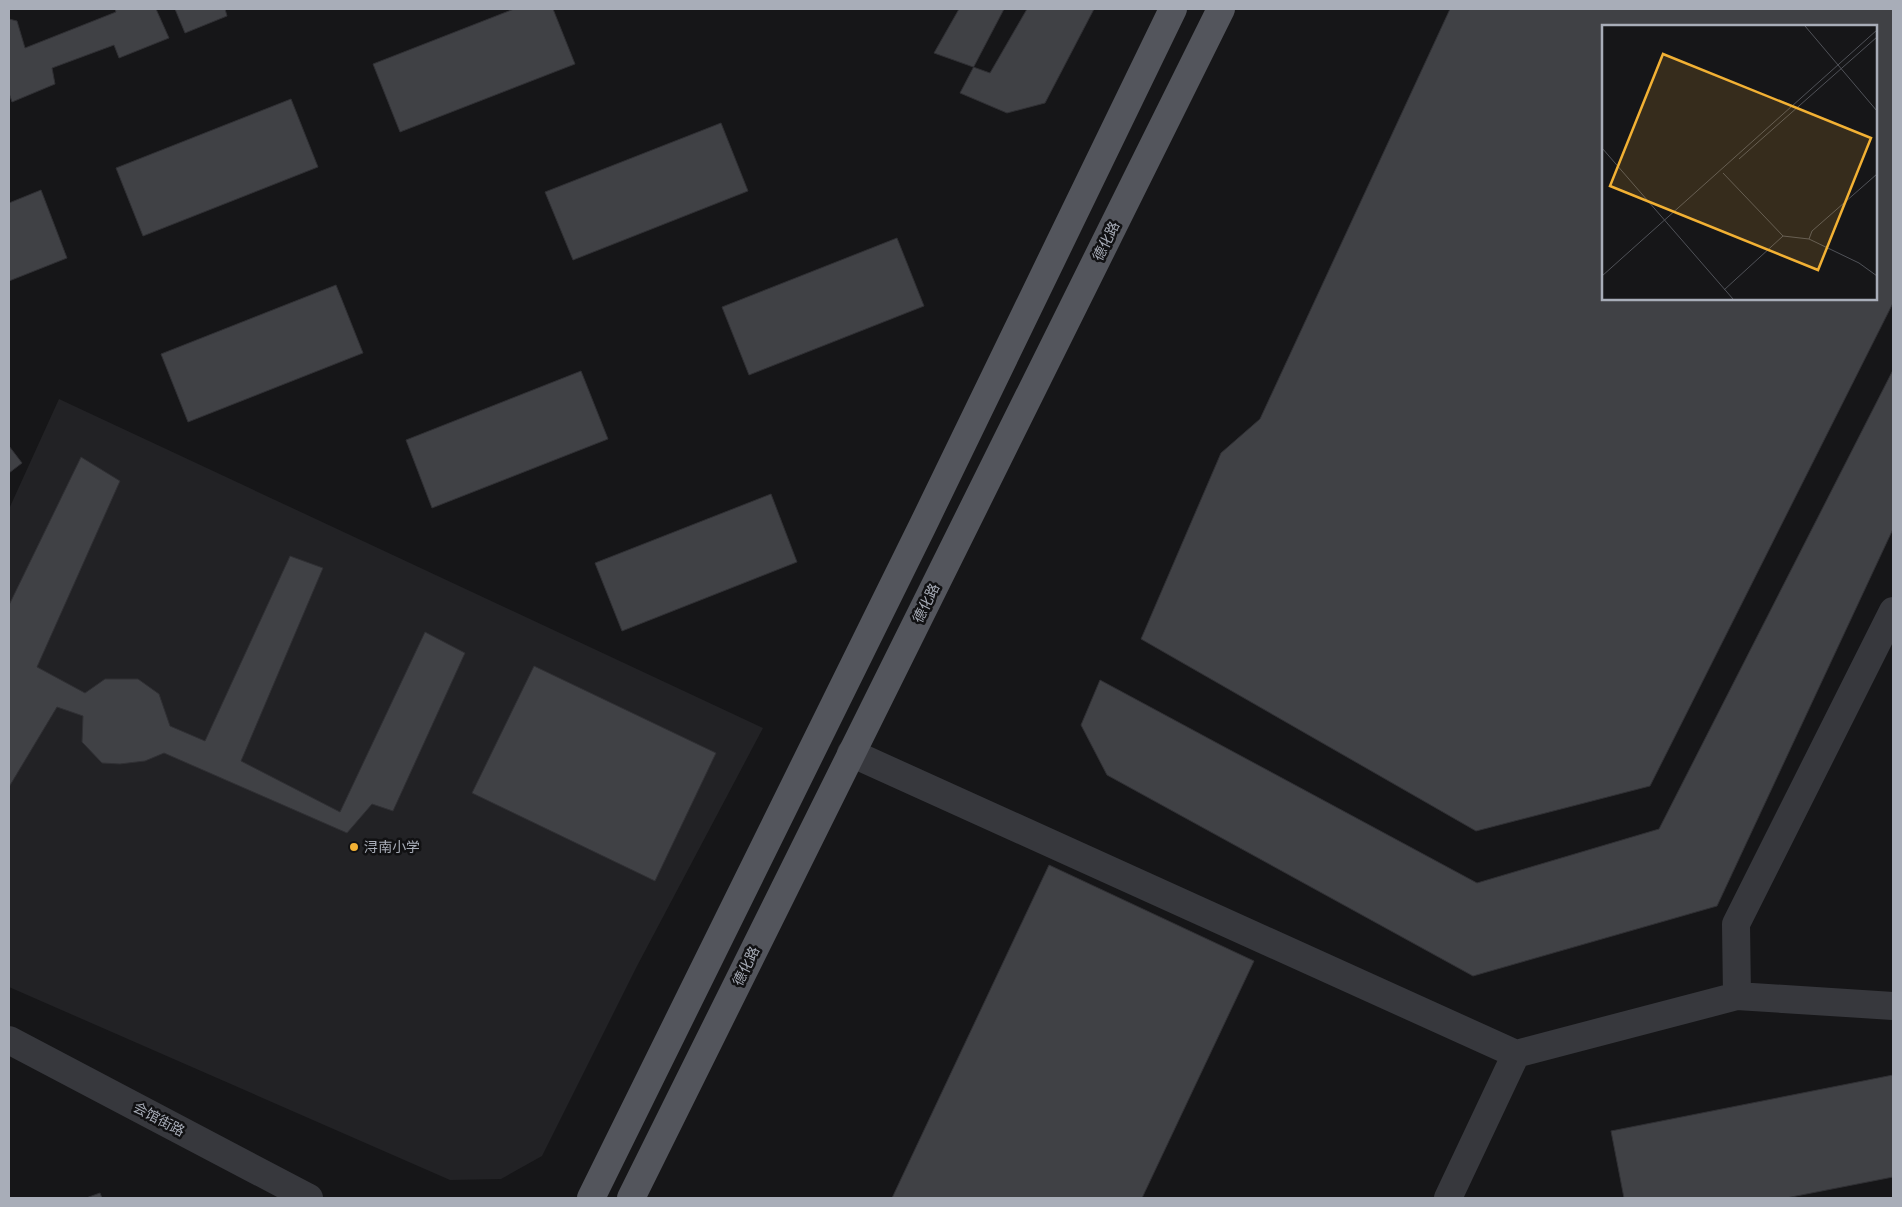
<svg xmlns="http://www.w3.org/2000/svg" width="1902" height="1207" font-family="'Roboto Condensed','Noto Sans SC',sans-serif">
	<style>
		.built { fill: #222225 }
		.building { fill: #404145; stroke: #303034; fill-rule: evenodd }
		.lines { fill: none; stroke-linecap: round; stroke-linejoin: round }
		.minor { stroke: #37383d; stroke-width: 28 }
		.major { stroke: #53555c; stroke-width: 28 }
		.poi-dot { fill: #f2b134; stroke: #111113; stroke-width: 2 }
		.labels { text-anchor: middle; stroke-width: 5; stroke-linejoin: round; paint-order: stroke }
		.street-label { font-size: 14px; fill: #a8adb8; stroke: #111113 }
		.poi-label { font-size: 14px; fill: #a8adb8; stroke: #111113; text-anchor: start }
		.inset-road { fill: none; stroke: #505258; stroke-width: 1 }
		.view { fill: #f2b134; fill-opacity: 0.15; stroke: #f2b134; stroke-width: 2.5 }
		.inset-edge { fill: none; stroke: #a8adb8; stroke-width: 2.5 }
	</style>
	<rect width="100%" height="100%" fill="#161618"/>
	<path class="built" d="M59,399l704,329 -126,238 -95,190 -41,23 -51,1 -441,-193v-478z"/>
	<path class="building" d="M115,9h41l13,29 -50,20 -5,-13 -62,23 3,16 -43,18 -3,-9v-74l8,2 8,27 91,-36z
		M175,9h50l2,7 -42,17z
		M514,9h39l22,55 -175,68 -27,-68z
		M959,9h68l-37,64 -56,-20z
		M1004,9h90l-49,94 -38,10 -47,-20z
		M1450,9h443v294l-243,483 -174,45 -335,-192 80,-186 39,-34zM1603,26h273v273h-273z
		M291,99l27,68 -175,69 -27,-68z
		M721,123l27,68 -175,69 -28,-68z
		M41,190l26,68 -58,23v-78z
		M897,238l27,68 -175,69 -27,-68z
		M336,285l27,68 -175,69 -27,-68z
		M1893,370v159l-176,377 -244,70 -366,-201 -26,-50 19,-45 377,203 182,-54z
		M581,371l27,68 -176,69 -26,-68z
		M9,446l13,17 -13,10z
		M81,457l39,24 -83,186 48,26 20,-14h33l21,15 11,32 35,15 85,-185 33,12 -82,193 99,51 85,-180 40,21 -72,158 -21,-7 -25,29 -183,-80 -19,8 -25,3 -18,-1 -20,-21 1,-26 -26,-9 -48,80v-182z
		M771,494l26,68 -175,69 -27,-68z
		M534,666l182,87 -61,128 -183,-88z
		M1049,865l205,96 -112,237h-250z
		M1893,1075v102l-107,21h-162l-13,-67z
		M100,1193l2,5h-16z"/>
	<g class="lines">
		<path class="minor" d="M851,753l665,301 221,-58 156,10
			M1737,996l-1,-72 157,-313
			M9,1040l300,158
			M1448,1198l68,-144"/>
		<path class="major" d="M591,1198l331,-671 251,-518
			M631,1198l590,-1189"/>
	</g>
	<circle class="poi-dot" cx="354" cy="847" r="5"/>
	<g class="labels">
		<g class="street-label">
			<text transform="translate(1106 241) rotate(-64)" y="5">德化路</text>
			<text transform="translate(926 603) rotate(-64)" y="5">德化路</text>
			<text transform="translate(746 966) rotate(-64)" y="5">德化路</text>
			<text transform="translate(159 1119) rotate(28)" y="5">会馆街路</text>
		</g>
		<g class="poi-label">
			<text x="364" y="852">浔南小学</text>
		</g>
	</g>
	<g transform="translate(1602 25)">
		<rect width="275" height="275" fill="#161618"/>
		<path class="inset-road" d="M203,1l72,85M0,123l131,151M137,134l138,-122M121,148l60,63 26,3 50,24 18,13M207,214l3,-8 65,-57M0,251l275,-246M122,265l59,-54"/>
		<path class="view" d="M61,29l208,84 -53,132 -208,-84z"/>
		<rect width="275" height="275" class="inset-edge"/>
	</g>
	<rect width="1902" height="1207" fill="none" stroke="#a8adb8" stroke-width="20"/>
</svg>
